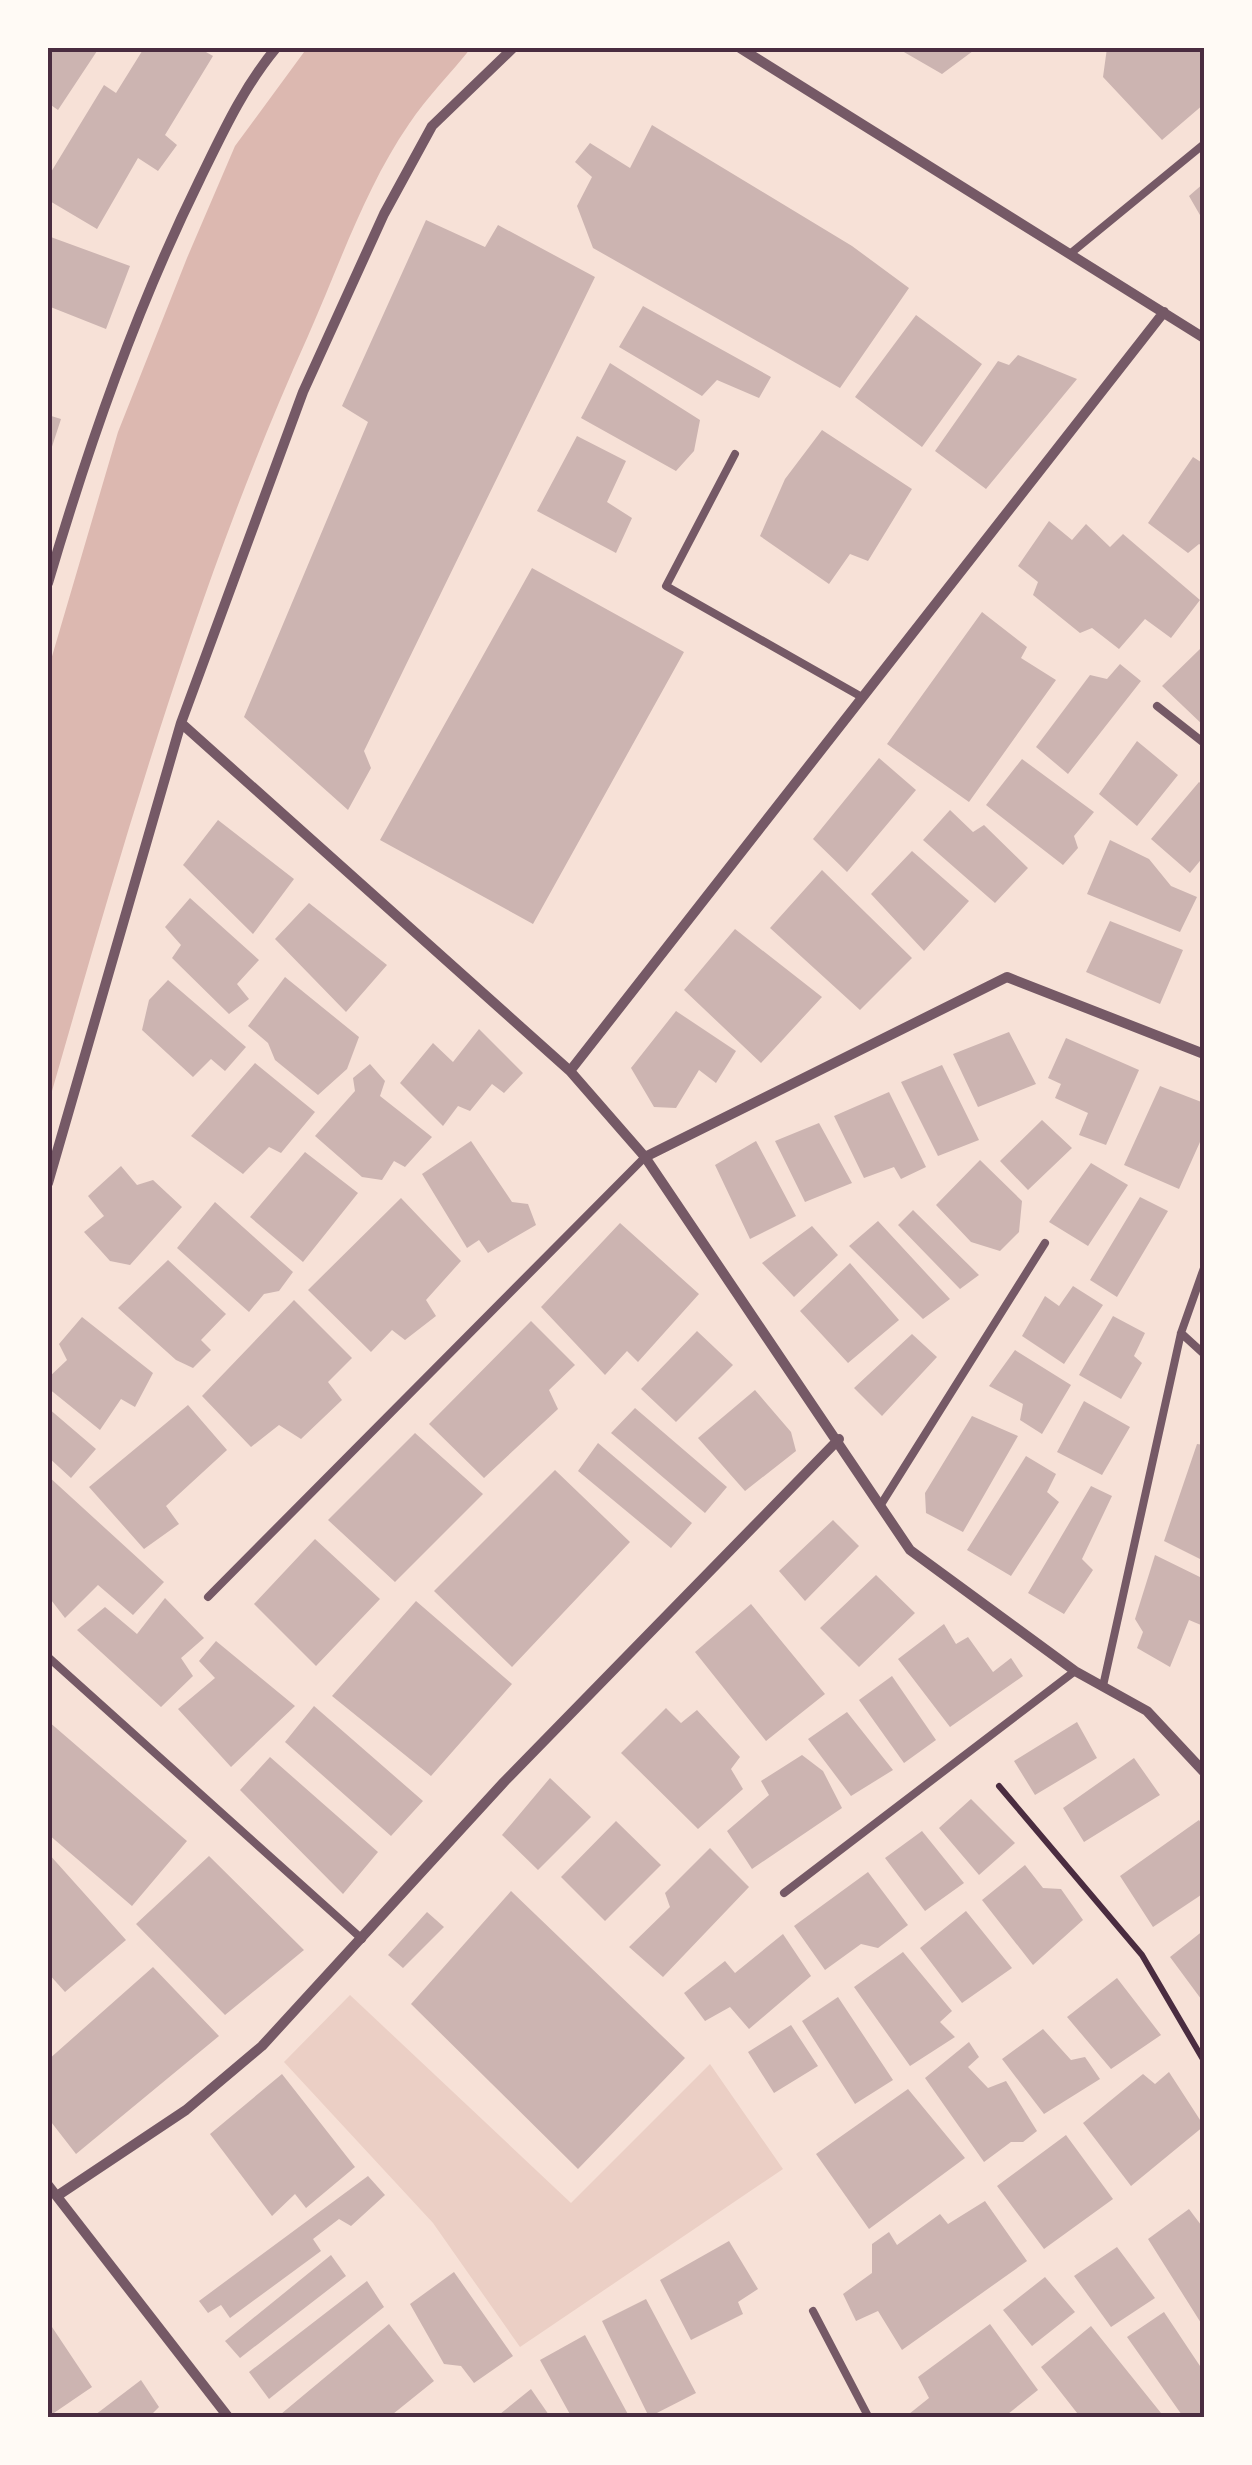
<svg xmlns="http://www.w3.org/2000/svg" width="1252" height="2465" font-family="'Roboto Serif',serif">
	<style>
		.green { fill: #ebcfc5 }
		.water { fill: #dcb8b0 }
		.building { fill: #ccb4b1 }
		.lines { fill: none; stroke-linecap: round; stroke-linejoin: round }
		.path { stroke: #4a2c40; stroke-width: 6 }
		.service { stroke: #755966; stroke-width: 8 }
		.minor { stroke: #755966; stroke-width: 10 }
		.neatline { fill: none; stroke: #4a2c40; stroke-width: 4 }
	</style>
	<rect width="100%" height="100%" fill="#f7e1d7"/>
	<path class="green" d="M350,1995l221,208 139,-139 73,105 -263,178 -87,-124 -149,-161z"/>
	<path class="water" d="M307,48h164c-20,25 -44,49 -62,76 -44,64 -70,142 -101,212 -112,249 -185,508 -260,769v-435l70,-238 69,-174 48,-112z"/>
	<path class="building" d="M48,48h51l-41,62 -10,-7z
		M144,48h55l14,8 -48,79 12,10 -19,26 -20,-13 -41,71 -49,-29v-23l56,-92 12,8z
		M897,48h80l-35,26z
		M1107,48h97v56l-42,36 -59,-63z
		M652,125l200,121 57,42 -69,100 -247,-140 -16,-42 15,-29 -17,-15 15,-19 40,25z
		M1204,183v39l-15,-26z
		M426,220l59,27 13,-22 97,52 -231,474 7,17 -23,42 -104,-93 124,-295 -26,-16z
		M48,236l82,30 -24,63 -58,-23z
		M643,306l128,71 -12,21 -42,-18 -15,16 -83,-49z
		M916,315l66,49 -60,83 -67,-50z
		M1018,355l59,24 -91,110 -51,-38 63,-90 11,4z
		M610,363l90,57 -6,31 -18,20 -95,-53z
		M48,415l13,4 -13,40z
		M822,430l90,59 -44,72 -18,-7 -21,30 -69,-48 25,-57z
		M577,436l49,25 -19,41 25,16 -16,35 -79,-42z
		M1193,457l11,7v83l-5,-3 -11,9 -40,-30z
		M1049,521l23,19 14,-16 24,23 13,-13 77,66 -29,38 -26,-19 -26,30 -27,-21 -12,5 -47,-38 5,-13 -20,-16z
		M532,568l152,84 -151,272 -153,-84z
		M982,612l45,35 -6,11 35,22 -87,122 -82,-58z
		M1200,649l4,4v73l-42,-40z
		M1120,664l21,17 -73,93 -32,-27 54,-72 17,4z
		M1137,741l41,34 -41,51 -38,-32z
		M879,758l37,32 -69,82 -34,-33z
		M1022,759l72,53 -20,24 4,12 -15,17 -77,-60z
		M1199,782l5,4v70l-14,17 -39,-34z
		M950,810l23,22 11,-7 44,43 -33,35 -72,-63z
		M218,820l76,59 -41,55 -70,-69z
		M1110,840l39,19 22,27 26,11 -17,35 -93,-38z
		M912,851l57,50 -45,50 -53,-57z
		M822,870l90,88 -52,52 -90,-82z
		M190,898l69,62 -22,24 12,15 -20,15 -57,-56 9,-13 -16,-18z
		M309,903l78,62 -41,47 -71,-73z
		M1110,921l73,29 -23,54 -74,-32z
		M735,929l87,68 -61,66 -77,-73z
		M285,977l74,60 -12,32 -29,26 -43,-35 -7,-17 -20,-17z
		M168,980l78,67 -21,24 -14,-12 -18,18 -51,-47 7,-30z
		M676,1011l60,40 -20,32 -17,-13 -23,38 -22,-1 -23,-39z
		M479,1029l44,44 -19,20 -12,-9 -22,27 -12,-5 -15,20 -43,-43 33,-40 20,19z
		M1009,1032l27,52 -58,23 -25,-53z
		M1066,1038l73,32 -33,75 -27,-10 9,-22 -33,-15 6,-14 -13,-6z
		M255,1063l60,49 -34,41 -12,-6 -26,27 -52,-38z
		M370,1064l15,17 -5,15 52,41 -27,30 -11,-6 -12,19 -20,-3 -47,-41 40,-45 -2,-13z
		M942,1065l37,75 -41,16 -37,-74z
		M1160,1086l44,17v30l-25,56 -55,-24z
		M889,1092l37,75 -25,12 -7,-12 -30,11 -30,-62z
		M1042,1120l30,28 -44,42 -28,-29z
		M819,1123l33,60 -47,19 -30,-61z
		M471,1141l41,61 16,2 8,21 -48,28 -9,-13 -12,8 -45,-74z
		M756,1141l40,75 -46,23 -35,-74z
		M305,1152l53,41 -55,69 -53,-45z
		M980,1160l42,41 -3,31 -19,19 -29,-9 -35,-37z
		M1091,1163l37,22 -40,61 -39,-24z
		M121,1166l16,19 16,-5 29,27 -52,58 -20,-4 -26,-29 20,-16 -16,-20z
		M1140,1197l28,14 -51,86 -27,-17z
		M401,1198l60,63 -35,39 10,16 -31,24 -13,-10 -21,22 -63,-62z
		M215,1202l78,70 -14,19 -15,3 -15,18 -72,-64z
		M913,1210l66,65 -19,14 -62,-64z
		M878,1221l72,78 -27,20 -74,-73z
		M620,1223l79,71 -61,68 -11,-11 -22,24 -64,-68z
		M812,1226l26,29 -44,42 -32,-34z
		M168,1260l58,54 -25,26 10,10 -18,18 -17,-8 -58,-52z
		M850,1263l49,57 -51,43 -48,-52z
		M1073,1286l30,19 -39,59 -42,-28 23,-40 14,10z
		M294,1300l58,58 -24,24 14,18 -41,39 -22,-14 -28,22 -49,-51z
		M1113,1316l32,17 -11,23 8,7 -21,36 -42,-24z
		M82,1317l71,56 -18,34 -14,-8 -21,31 -52,-42v-10l19,-18 -8,-16z
		M531,1321l44,44 -26,25 9,19 -74,69 -55,-54z
		M697,1331l36,34 -57,57 -35,-33z
		M912,1334l25,23 -55,59 -28,-28z
		M1015,1350l56,35 -29,49 -22,-14 3,-16 -34,-18z
		M755,1390l36,42 5,19 -51,40 -47,-53z
		M1084,1401l46,26 -28,48 -45,-23z
		M188,1405l39,45 -61,56 13,18 -35,25 -55,-62z
		M48,1408l48,41 -25,29 -23,-21z
		M635,1408l92,79 -22,26 -94,-80z
		M972,1416l46,20 -55,96 -37,-19 -1,-20z
		M415,1433l68,61 -88,88 -67,-62z
		M598,1443l94,80 -21,25 -93,-77z
		M1197,1444l7,1v116l-40,-20z
		M1026,1456l30,18 -9,18 12,10 -48,74 -44,-26z
		M555,1470l75,72 -118,125 -78,-76z
		M48,1476l116,106 -31,33 -35,-30 -33,33 -17,-22z
		M1091,1486l21,10 -30,63 11,11 -29,44 -36,-21z
		M833,1520l26,26 -54,55 -26,-30z
		M315,1539l65,60 -64,67 -62,-62z
		M1155,1555l49,24v38l-3,8 -12,-5 -19,47 -33,-19 6,-16 -8,-13z
		M876,1575l39,38 -56,54 -39,-39z
		M165,1598l39,40 -23,20 12,18 -32,31 -84,-77 28,-23 32,27z
		M416,1601l96,83 -81,92 -99,-80z
		M751,1604l74,90 -59,47 -71,-89z
		M944,1624l12,20 12,-7 25,35 18,-14 12,18 -73,51 -52,-68z
		M216,1641l79,65 -64,61 -53,-58 37,-31 -16,-17z
		M892,1676l44,64 -32,23 -45,-63z
		M314,1706l109,95 -32,35 -106,-94z
		M666,1708l15,15 16,-13 43,47 -9,12 12,20 -45,40 -77,-76z
		M847,1712l46,58 -42,26 -43,-57z
		M48,1721l139,120 -55,65 -84,-72z
		M1077,1722l20,36 -62,37 -21,-34z
		M802,1755l21,16 19,37 -90,61 -25,-38 42,-36 -8,-14z
		M270,1757l108,95 -35,42 -103,-104z
		M1134,1758l26,37 -76,47 -21,-34z
		M550,1778l41,39 -53,53 -36,-35z
		M971,1799l44,44 -36,32 -40,-47z
		M1199,1820l5,8v65l-51,34 -33,-51z
		M616,1821l45,44 -56,56 -44,-44z
		M922,1831l42,52 -39,28 -40,-53z
		M710,1848l39,39 -86,90 -34,-30 41,-40 -5,-14z
		M48,1853l78,87 -61,52 -17,-19z
		M209,1856l95,94 -79,65 -89,-91z
		M1025,1865l18,23 18,1 22,31 -50,45 -51,-65z
		M868,1872l40,53 -30,23 -17,-4 -36,26 -31,-44z
		M511,1891l174,167 -107,111 -167,-165z
		M966,1911l46,57 -50,35 -42,-55z
		M427,1912l17,15 -41,41 -15,-13z
		M1204,1930v73l-34,-46z
		M783,1934l28,42 -62,53 -19,-22 -25,14 -21,-28 41,-32 10,12z
		M903,1952l49,59 -12,11 15,15 -45,29 -56,-79z
		M153,1967l66,69 -143,118 -28,-36v-58z
		M1117,1978l44,57 -50,34 -44,-52z
		M838,1997l55,83 -38,24 -53,-83z
		M791,2025l27,41 -44,27 -26,-41z
		M1043,2029l28,31 14,-3 15,22 -56,35 -42,-55z
		M969,2042l10,15 -11,10 20,21 18,-7 31,50 -14,11h-12l-27,20 -59,-84z
		M1169,2072l35,54 -73,60 -48,-63 60,-49 12,10z
		M282,2074l73,93 -49,41 -11,-14 -23,22 -62,-82z
		M908,2089l57,69 -96,71 -53,-75z
		M1066,2135l47,64 -69,50 -47,-63z
		M368,2176l17,19 -34,31 -12,-7 -26,20 8,12 -91,67 -9,-13 -13,8 -9,-12z
		M985,2201l42,60 -125,89 -24,-39 -22,10 -13,-27 29,-21v-29l17,-12 8,13 43,-31 8,10z
		M1189,2209l15,20v92l-3,2 -53,-84z
		M729,2241l29,48 -20,13 5,12 -52,26 -31,-60z
		M1117,2247l38,51 -44,29 -37,-51z
		M331,2255l15,21 -106,82 -15,-17z
		M454,2272l59,84 -39,27 -13,-17 -17,-2 -34,-60z
		M1045,2277l30,35 -43,34 -29,-36z
		M367,2281l17,26 -115,92 -20,-27z
		M646,2299l50,94 -47,24 -47,-96z
		M1164,2312l40,60v46h-20l-57,-81z
		M48,2321l44,66 -44,30z
		M389,2324l45,57 -46,37h-104l-3,-4z
		M990,2324l48,66 -35,28h-99l25,-20 -11,-21z
		M1091,2326l74,92h-84l-40,-51z
		M585,2335l45,83h-58l-32,-58z
		M141,2380l18,27 -11,11h-57z
		M531,2389l20,29h-56z"/>
	<g class="lines">
		<path class="path" d="M999,1786l143,169 62,106"/>
		<path class="service" d="M1071,253l133,-109
			M735,454l-69,132 194,110
			M1157,706l47,37
			M1181,1333l23,21
			M880,1506l165,-263
			M208,1597l437,-440
			M48,1657l314,282
			M1103,1686l78,-353 23,-65
			M784,1893l291,-222
			M813,2311l56,107"/>
		<path class="minor" d="M740,48l464,290
			M48,583c41,-139 88,-274 152,-404 23,-47 43,-91 76,-131
			M181,723l389,348 75,86 265,393 165,121 72,40 57,61
			M570,1071l594,-759
			M645,1157l362,-180 197,77
			M48,1183l133,-460 122,-331 81,-178 48,-88 81,-78
			M48,2185l181,233
			M57,2196l129,-86 76,-64 242,-264 335,-343"/>
	</g>
	<rect width="1252" height="2465" fill="none" stroke="#fffaf5" stroke-width="100"/>
	<rect x="50" y="50" width="1152" height="2365" class="neatline"/>
</svg>
